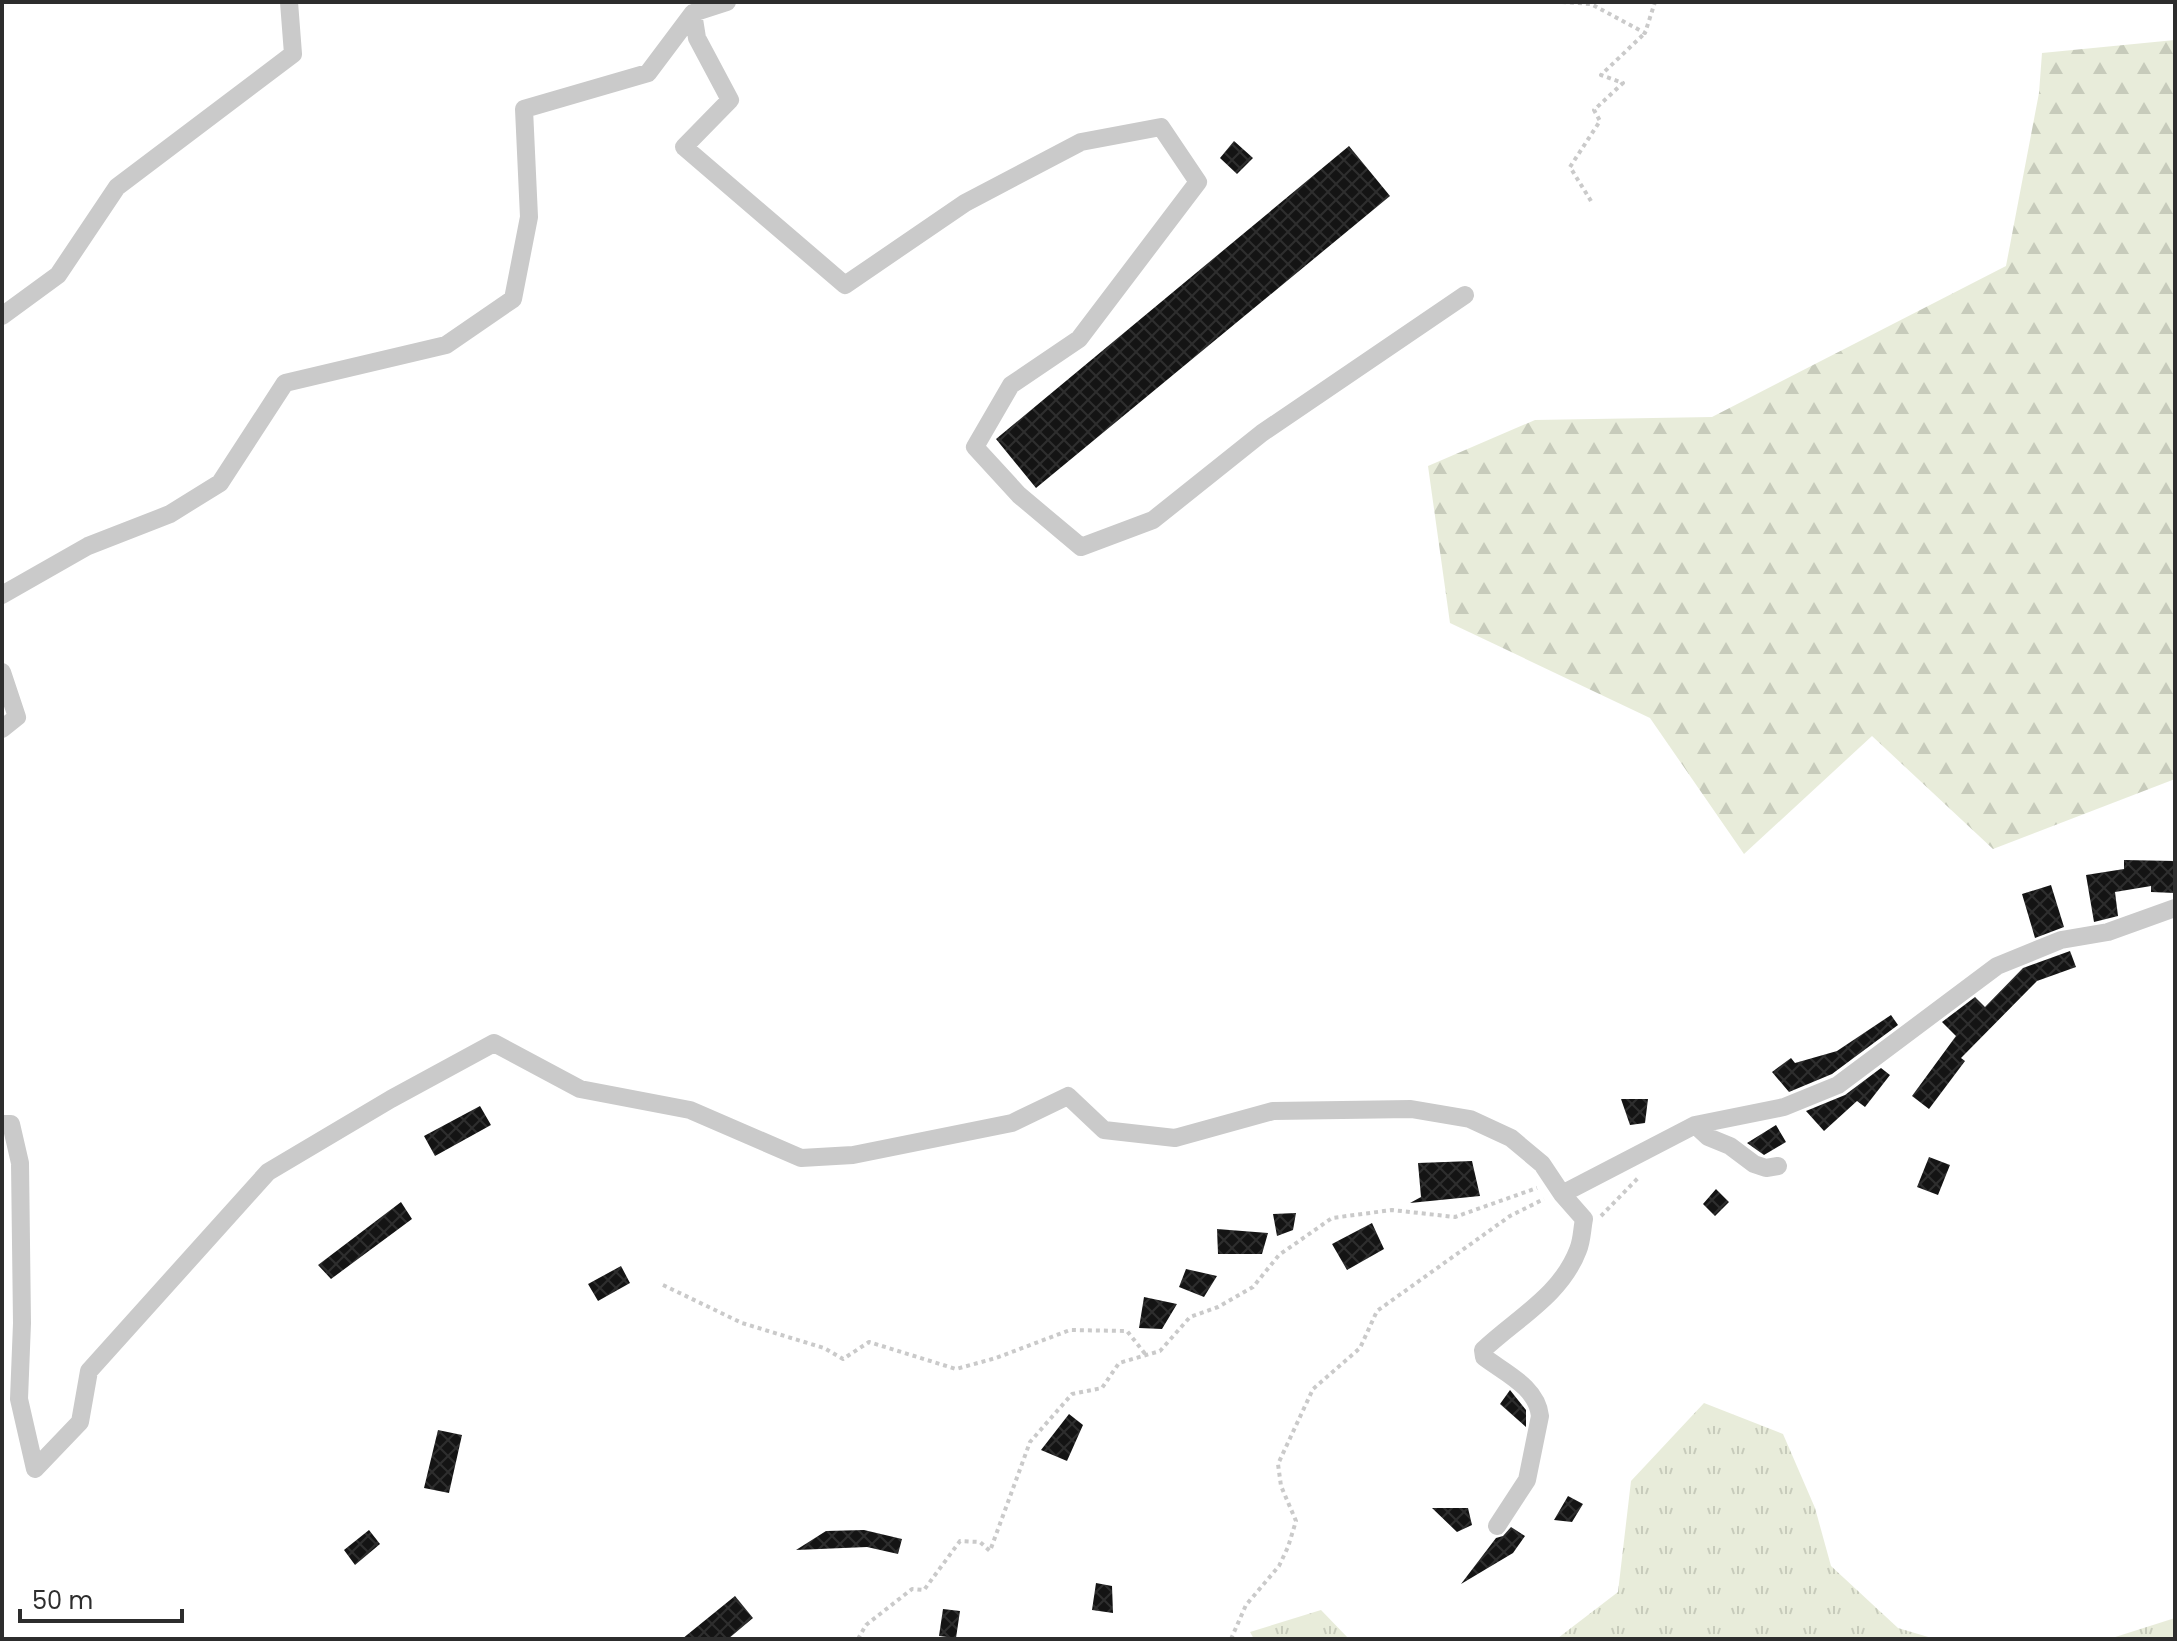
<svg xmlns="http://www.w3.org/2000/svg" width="2177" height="1641" font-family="Poppins,sans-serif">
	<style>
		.grass { fill: url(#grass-tufts) }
		.forest { fill: url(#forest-firs) }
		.building { fill: url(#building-cross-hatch) }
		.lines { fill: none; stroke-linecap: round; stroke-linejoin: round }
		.path { stroke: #cacaca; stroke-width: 4; stroke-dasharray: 4 4; stroke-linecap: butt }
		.street { stroke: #cacaca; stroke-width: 18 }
	</style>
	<defs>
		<pattern id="grass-tufts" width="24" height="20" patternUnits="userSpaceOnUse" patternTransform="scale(2)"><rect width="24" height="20" fill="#e8ecda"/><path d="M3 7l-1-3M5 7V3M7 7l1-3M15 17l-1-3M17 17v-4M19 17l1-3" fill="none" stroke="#c7cbbb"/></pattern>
		<pattern id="forest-firs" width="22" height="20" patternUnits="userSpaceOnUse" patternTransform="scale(2)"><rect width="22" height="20" fill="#e8ecda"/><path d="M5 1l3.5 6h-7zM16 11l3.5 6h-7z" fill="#c7cbbb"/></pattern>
		<pattern id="building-cross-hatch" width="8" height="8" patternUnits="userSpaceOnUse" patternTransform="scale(2)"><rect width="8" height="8" fill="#141414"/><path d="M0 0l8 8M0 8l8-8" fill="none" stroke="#2e2e2e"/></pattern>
	</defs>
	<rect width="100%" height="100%" fill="#fff"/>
	<path class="grass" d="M1704,1403l79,31 32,74 16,58 67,62 37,11h-443l66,-1 60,-46 13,-111z
		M1321,1610l28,29h-95l-4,-7z
		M2175,1617v22h-66l66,-21z"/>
	<path class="forest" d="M2175,40v739l-182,70 -121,-113 -128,118 -94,-136 -200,-95 -22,-157 107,-46 177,-3 294,-151 33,-173 3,-40z"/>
	<path class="building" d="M1234,141l19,17 -16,16 -17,-16z
		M1349,146l41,50 -354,292 -40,-49z
		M2124,860l51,1v32l-24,-1v-6l-36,6 3,24 -24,6 -8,-47 38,-6z
		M2051,885l13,42 -29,11 -13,-44z
		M2070,951l6,16 -39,14 -76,77 4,3 -36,48 -17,-13 44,-60 -14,-14 33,-25 10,10 38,-39z
		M1891,1015l7,10 -66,49 -43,18 -17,-20 19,-14 4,5 42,-12z
		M1881,1068l9,7 -25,32 -8,-6 -33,30 -18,-20 39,-16z
		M1621,1099h27l-3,24 -15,2z
		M480,1106l11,19 -56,31 -11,-20z
		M1776,1125l10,17 -22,13 -17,-12z
		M1929,1157l21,8 -12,30 -21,-8z
		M1472,1161l8,35 -70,7 11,-6 -3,-34z
		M1716,1189l13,13 -14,14 -12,-12z
		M401,1202l11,17 -81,60 -13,-14z
		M1296,1213l-3,17 -16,6 -4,-22z
		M1372,1223l12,26 -37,21 -15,-26z
		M1217,1229l51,4 -6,21h-44z
		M621,1266l9,17 -32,18 -10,-17z
		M1186,1269l31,7 -13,21 -25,-10z
		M1144,1297l33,7 -15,25 -23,-1z
		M1510,1390l16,20v17l-26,-23z
		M1069,1414l14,11 -16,36 -26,-11z
		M438,1430l24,5 -13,58 -25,-5z
		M1568,1496l15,8 -11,18 -18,-2z
		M1432,1508h36l4,17 -15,7z
		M1511,1527l14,9 -12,17 -52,31 35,-46 7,-2z
		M369,1530l11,14 -25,21 -11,-15z
		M864,1530l38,9 -4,15 -31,-7 -71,3 30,-19z
		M1096,1583l16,3 1,27 -21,-3z
		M735,1596l18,22 -25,21h-46z
		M943,1609l17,2 -4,27 -17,-2z"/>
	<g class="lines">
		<path class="path" d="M1562,2l29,2 54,29 10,-31
			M1591,201l-21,-34 30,-46 -6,-11 29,-27 -22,-8 44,-42
			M1601,1216l38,-39
			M663,1285l79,38 82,25 19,11 26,-17 87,27 40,-11 74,-28 57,1 19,24
			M817,1639h6
			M858,1639l8,-14 46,-36 12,1 36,-49 20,1 10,9 40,-109 42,-48 30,-6 17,-25 41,-12 30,-34 28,-10 35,-20 26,-32 53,-37 60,-8 63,7 82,-29
			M1231,1639l15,-34 33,-39 9,-19 8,-26 -15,-35 -3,-22 35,-75 47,-41 17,-37 133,-95 34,-17"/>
		<path class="street" d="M693,13l4,25 33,62 -46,47 161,138 120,-82 116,-61 80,-15 37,55 -119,157 -68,46 -36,62 44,48 62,52 72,-27 109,-87 203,-138
			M2,316l56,-41 59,-88 176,-133 -4,-52
			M2,595l86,-49 82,-32 50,-31 65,-100 161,-38 67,-46 16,-82 -5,-108 124,-36 45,-60 34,-11
			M2,672l15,45 -15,12
			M2,1124h9l9,39 2,160 -3,76 16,70 45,-47 9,-51 179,-199 123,-73 103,-56 86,46 110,21 111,48 52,-3 159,-32 56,-27 36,34 71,8 98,-27 138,-2 59,10 41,19 31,26 20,30 22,25c-2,10 -2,22 -6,31 -17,45 -61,68 -95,100l1,7c21,16 53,30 56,59l-13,64 -30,46
			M1695,1125l13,12 22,9 24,18 12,4 12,-2
			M1562,1194l133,-69 89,-18 54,-22 159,-119 64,-26 47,-8 67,-24"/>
	</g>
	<rect width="2177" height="1641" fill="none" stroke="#2d2d2d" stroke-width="8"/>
	<path d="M20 1609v12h162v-12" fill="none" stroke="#2d2d2d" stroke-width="4"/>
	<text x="32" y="1609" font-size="24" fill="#2d2d2d" stroke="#ffffff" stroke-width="6" paint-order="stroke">50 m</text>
</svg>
